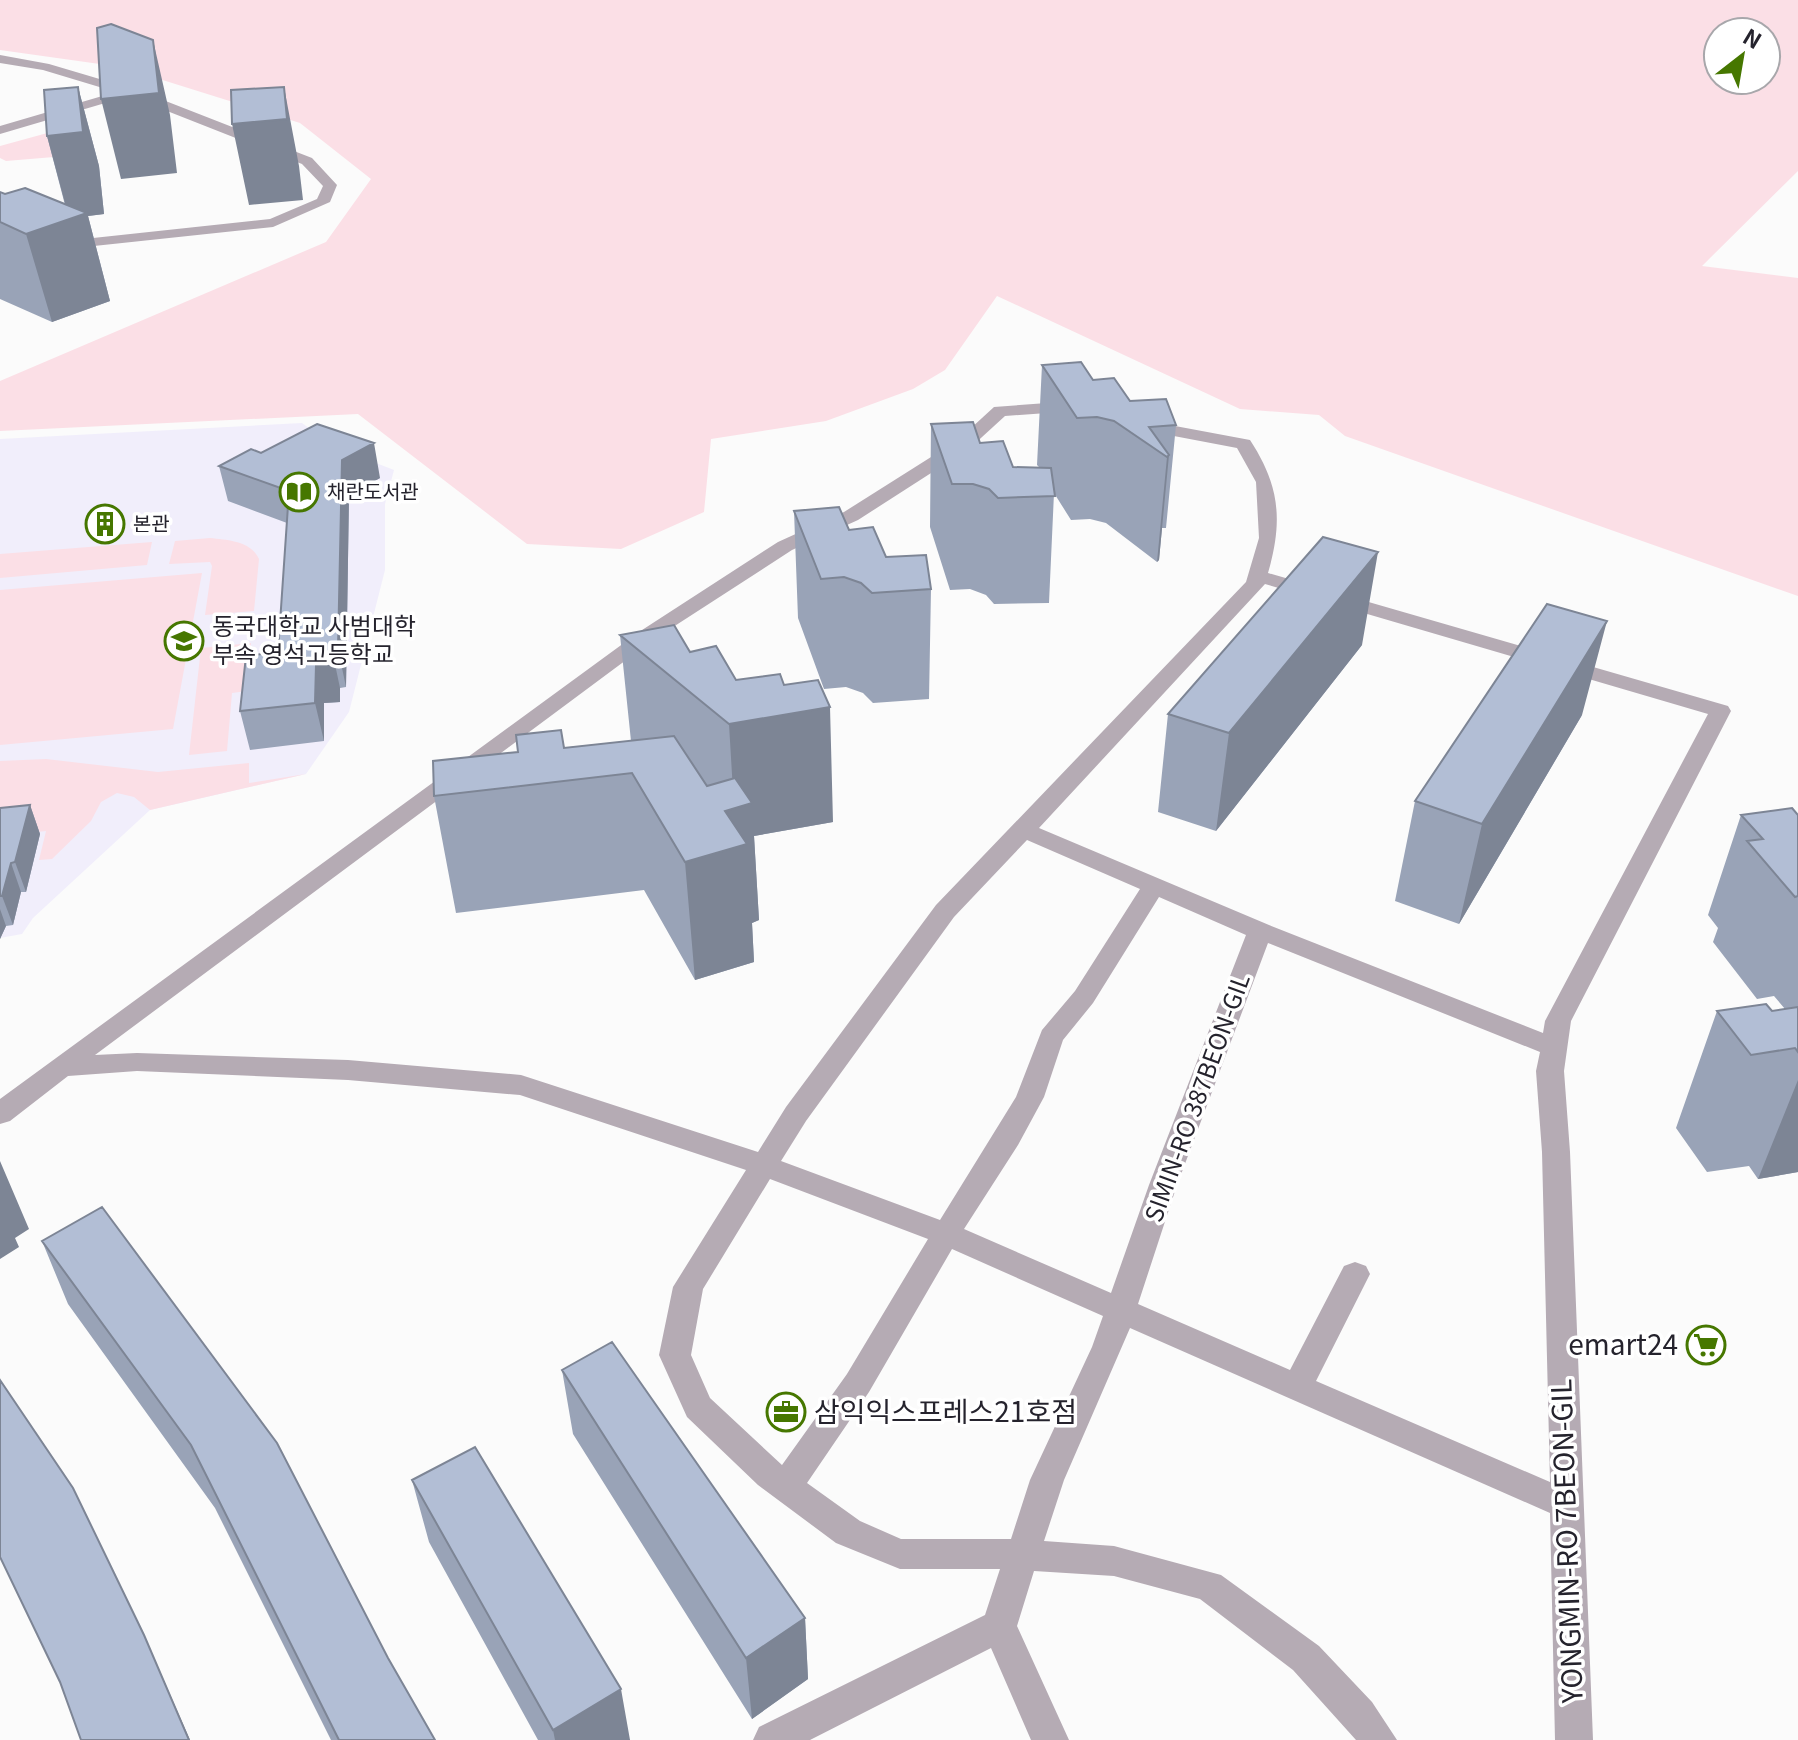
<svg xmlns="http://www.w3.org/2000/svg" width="1798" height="1740" font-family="Georgia,'Noto Sans KR',serif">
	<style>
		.built { fill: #f1eefb }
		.green { fill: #fbdfe6; fill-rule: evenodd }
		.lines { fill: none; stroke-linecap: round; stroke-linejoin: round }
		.street { fill: #b5abb4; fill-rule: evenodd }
		.wall { fill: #99a3b7 }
		.shaded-wall { fill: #7d8595 }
		.building { fill: #b2bed5; stroke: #7d8595; stroke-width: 2 }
		.labels { text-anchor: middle; stroke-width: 7; stroke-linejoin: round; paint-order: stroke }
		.far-poi-label { font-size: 20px; fill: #25232d; stroke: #fff; text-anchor: start }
		.poi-label { font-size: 24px; fill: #25232d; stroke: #fff; text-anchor: start }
		.street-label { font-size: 24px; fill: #25232d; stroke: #fff }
		.near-poi-label { font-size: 28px; fill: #25232d; stroke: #fff; text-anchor: end }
		.near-street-label { font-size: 28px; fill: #25232d; stroke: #fff }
	</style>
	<rect width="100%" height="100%" fill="#fbfbfb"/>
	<path class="built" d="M302,423l33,24 59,23 -9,34v66l-36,142 -43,62 -156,36 -117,108 -11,16 -22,4v-499z"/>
	<path class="green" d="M0,0h1798v171l-96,95 96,12v318l-453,-160 -26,-21 -79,-6 -243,-113 -52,74 -32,19 -87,32 -115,18 -7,73 -83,37 -94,-5 -169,-130 -358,17v-50l326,-139 45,-63 -71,-56 -179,-56 -121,-17zM1718,32h48v48h-48z
		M51,132l15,24 -60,5 -6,-3v-12z
		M210,538c18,2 41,3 49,21l-5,52 -49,4 7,-49 -2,-4 -41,2 6,-23z
		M152,542l-5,23 -147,13v-24z
		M202,573l-29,156 -173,16v-155z
		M251,643l-4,48 -15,2 -5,58 -38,4 12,-107z
		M46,759l112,13 91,-9v20l57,-9 -156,36 -16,-13 -17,-4 -16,9 -10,19 -39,38 -13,1 7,-29 -46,5v-75z"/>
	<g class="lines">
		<path class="street" d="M0,55l49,9 91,27 172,67 25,27 -7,17 -57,25 -273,29v-8l270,-29 47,-20 6,-13 -21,-22 -173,-68 -129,38v-8l116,-34 -73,-22 -43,-7z
			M1047,403l30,6 3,4 -9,5 -24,-5 -42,3 -35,32 -112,72 -66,30 -139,90 -558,415 42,-2 211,7 173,15 237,77 28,-45 150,-202 310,-323 13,-44 -3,-56 -19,-34 -100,-19 -3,-4 3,-4 6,-1 107,20c30,46 33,81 18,133l460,133 3,5 -160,310 -7,50 6,81 23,588h-38l-5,-227 -420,-185 -66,152 -20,61 70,5 107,29 98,71 53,56 25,38h-41l-63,-70 -93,-71 -86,-23 -80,-5 -17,55 52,114h-38l-40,-92 -181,92h-57l6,-13 226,-112 15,-46h-100l-64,-26 -78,-58 -71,-68 -28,-62 14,-68 73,-117 -226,-75 -172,-15 -211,-9 -69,5 -58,45 -10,3v-25l639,-467 139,-90 66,-30 114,-72 36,-33zM1265,584l443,130 -163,307 -2,12 -274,-108 -230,-97zM1027,840l113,49 -65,102 -33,39 -26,67 -76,123 -159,-59 25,-40 148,-204zM1159,897l87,38 -97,250 -38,108 -147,-64 54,-84 26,-48 19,-57 30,-37zM1268,943l272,109 -4,19 6,81 8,330 -234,-101 54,-107 -4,-8 -11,-4 -11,4 -54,104 -152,-66 39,-119zM770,1179l158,60 -81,135 -65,91 -72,-67 -19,-43 12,-66zM952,1249l151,67 -11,31 -62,133 -19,59h-110l-41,-18 -53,-38 62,-91z"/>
	</g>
	<path class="wall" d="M78,87l21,79 5,48 -16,2 22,85 -58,21 -52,-23v-107l5,2 60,11 -18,-69z
		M1042,365l51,15 83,45 -10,103h-4l-3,32 -2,2 -51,-39 -16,-4 -19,1 -17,-27 -5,110 -55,1 -8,-9 -16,-6 -20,1 -20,-63 1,-103 49,19 33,24h26l-2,-2z
		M261,453l119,25 -31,17 -3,192 -6,1v14l-16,1v38l-74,9 -10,-39 38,-59 9,-129 -59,-22 -9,-35z
		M794,511l55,19 82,59 -2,110 -56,4 -10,-10 -17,-6 -22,2 -26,-71z
		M620,635l70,17 46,28 97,142 -79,14 5,84 -7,3 2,39 -59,18 -51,-90 -188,23 -22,-117 84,-44 113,-11z
		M1362,645l-146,186 -58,-19 10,-98z
		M1582,715l-123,209 -64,-23 20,-100z
		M30,805l10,29 -14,58h-5l-8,33 -7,1 -6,13v-131z
		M1741,815h57v357l-40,7 -9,-13 -42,6 -31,-44 41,-117h55l13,-2 -11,-13 -17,3 -44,-57 5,-14 -10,-13z
		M42,1241l346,417 47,82h-104l-116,-232 -147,-204z
		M562,1370l243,248 3,61 -56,40 -179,-285z
		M412,1480l218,260h-92l-109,-198z"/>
	<path class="shaded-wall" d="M153,40l17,75 7,58 -56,6 -20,-80z
		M78,87l21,79 5,48 -16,2 22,85 -58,21 -26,-88 43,-16 -22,-82z
		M284,87l15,79 4,34 -54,5 -17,-81z
		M374,443l6,35 -31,17 -3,192 -8,-38 4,-189z
		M1169,455l-10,105 -2,2 10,-105z
		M1378,552l-16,93 -146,186 13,-98z
		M1607,621l-25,94 -123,209 23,-100z
		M332,650l8,38v14l-16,1v38l-9,-38 1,-38z
		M830,707l3,115 -79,14 5,84 -7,3 2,39 -59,18 -10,-118 40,-51 9,-3 -5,-84z
		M30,805l10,29 -14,58 -11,-30z
		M11,863l10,29 -8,33 -11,-29z
		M0,909l6,17 -6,13z
		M1798,1080v92l-40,7z
		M0,1161l29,68 -14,9 4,9 -19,12z
		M805,1618l3,61 -56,40 -6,-61z
		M144,1635l46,105h-1z
		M621,1689l9,51h-75l-2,-10z"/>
	<path class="building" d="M111,24l42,16 6,53 -58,6 -4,-71z
		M78,87l5,45 -36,4 -3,-46z
		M284,87l3,32 -55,5 -1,-34z
		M25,188l62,25 -61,21 -26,-12v-30l5,2z
		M1081,362l12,18 21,-2 16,23 36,-2 10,26 -27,2 20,28 -2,2 -53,-36 -17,-4 -20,1 -35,-53z
		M973,422l7,21 23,-2 10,26 38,1 4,28 -57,2 -9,-9 -16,-5h-21l-21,-60z
		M317,424l57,19 -32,17 -4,189 -6,1v14l-16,1 -1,38 -75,8 6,-55 32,-4 11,-161 -70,-25 32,-17 10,4z
		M839,507l10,23 24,-3 13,30 40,-2 5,34 -59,4 -11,-10 -17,-6 -23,2 -27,-68z
		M1323,537l55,15 -149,181 -61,-19z
		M1547,604l60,17 -125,203 -67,-23z
		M674,625l16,27 26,-6 20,34 44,-6 4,11 34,-5 12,27 -101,17 -109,-89z
		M561,730l3,18 110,-12 33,50 28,-8 17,25 -27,8 22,33 -62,18 -53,-89 -198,23 -1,-35 85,-9 -2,-17z
		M30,805l-15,57 -4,1 -9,33h-2v-88z
		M1792,808l6,7v81l-3,1 -48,-56 16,-2 -22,-24z
		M1766,1004l6,7 26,-4v45l-3,-4 -44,7 -34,-44z
		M102,1207l175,236 111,215 47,82h-96l-148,-295 -149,-204z
		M612,1342l193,276 -59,40 -184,-288z
		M0,1380l73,108 71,147 45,105h-108l-21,-58 -60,-125z
		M475,1447l146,242 -68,41 -141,-250z"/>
	<defs>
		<symbol id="library-ring" viewBox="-11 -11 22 22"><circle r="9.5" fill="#fff" stroke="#467700" stroke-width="1.5"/><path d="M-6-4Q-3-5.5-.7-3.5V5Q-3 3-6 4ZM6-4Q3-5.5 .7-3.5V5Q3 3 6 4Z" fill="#467700"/></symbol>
		<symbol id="building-ring" viewBox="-11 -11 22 22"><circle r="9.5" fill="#fff" stroke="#467700" stroke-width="1.5"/><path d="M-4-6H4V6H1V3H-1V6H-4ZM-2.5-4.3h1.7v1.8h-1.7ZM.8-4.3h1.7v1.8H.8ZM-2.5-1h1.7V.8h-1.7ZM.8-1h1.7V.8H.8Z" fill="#467700"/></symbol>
		<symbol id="school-ring" viewBox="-11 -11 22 22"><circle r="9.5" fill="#fff" stroke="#467700" stroke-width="1.5"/><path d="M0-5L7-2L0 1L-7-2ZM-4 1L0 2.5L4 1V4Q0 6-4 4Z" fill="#467700"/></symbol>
		<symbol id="supermarket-ring" viewBox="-11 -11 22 22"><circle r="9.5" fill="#fff" stroke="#467700" stroke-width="1.5"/><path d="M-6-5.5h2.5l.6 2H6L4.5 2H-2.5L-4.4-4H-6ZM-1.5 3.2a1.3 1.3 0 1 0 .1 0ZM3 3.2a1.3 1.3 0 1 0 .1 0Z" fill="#467700"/></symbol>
		<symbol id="office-ring" viewBox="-11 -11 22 22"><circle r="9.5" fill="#fff" stroke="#467700" stroke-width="1.5"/><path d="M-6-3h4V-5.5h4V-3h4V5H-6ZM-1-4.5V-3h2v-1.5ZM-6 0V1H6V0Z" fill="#467700"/></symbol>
	</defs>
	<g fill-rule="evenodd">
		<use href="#library-ring" x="277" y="470" width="44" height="44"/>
		<use href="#building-ring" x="83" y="502" width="44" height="44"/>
		<use href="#school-ring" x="162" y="619" width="44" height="44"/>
		<use href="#supermarket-ring" x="1684" y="1323" width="44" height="44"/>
		<use href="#office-ring" x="764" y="1390" width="44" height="44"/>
	</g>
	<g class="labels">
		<g class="far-poi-label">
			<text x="327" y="499">채란도서관</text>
			<text x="133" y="531">본관</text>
		</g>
		<g class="poi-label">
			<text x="212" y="635">동국대학교 사범대학<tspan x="212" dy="28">부속 영석고등학교</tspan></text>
		</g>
		<g class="street-label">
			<text transform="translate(1198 1098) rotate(-70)" y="8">SIMIN-RO 387BEON-GIL</text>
		</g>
		<g class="near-poi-label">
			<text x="1678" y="1355">emart24</text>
			<text x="814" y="1422" text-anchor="start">삼익익스프레스21호점</text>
		</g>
		<g class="near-street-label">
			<text transform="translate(1567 1541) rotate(-92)" y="10">YONGMIN-RO 7BEON-GIL</text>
		</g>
	</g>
	<g transform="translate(1742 56) rotate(31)"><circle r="38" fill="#ffffff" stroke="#a8a7ab" stroke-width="2"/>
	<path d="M0-6L14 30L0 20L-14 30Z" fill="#467700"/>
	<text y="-12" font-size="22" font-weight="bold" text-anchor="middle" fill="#25232d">N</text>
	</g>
</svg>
